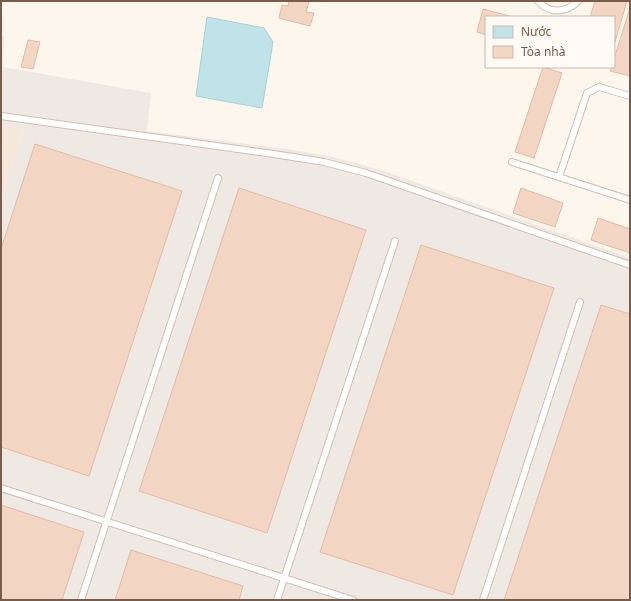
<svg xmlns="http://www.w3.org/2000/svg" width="631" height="601" font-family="'Noto Sans',sans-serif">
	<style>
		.residential { fill: #f5e8da }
		.industrial { fill: #efe9e4 }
		.water { fill: #bfe3e8; stroke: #a5d3da }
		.building { fill: #f3d5c3; stroke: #e6bba3 }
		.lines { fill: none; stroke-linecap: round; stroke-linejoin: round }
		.service-casing { stroke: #d1beb0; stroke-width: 8 }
		.service { stroke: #fff; stroke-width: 6 }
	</style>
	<rect width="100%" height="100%" fill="#fdf6ec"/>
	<path class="residential" d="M1,125l23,4 -23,70z"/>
	<path class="industrial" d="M1,36h3l-1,31 148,26 -4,38 153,20 42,8 42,12 246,87v342h-629v-401l23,-70 -23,-4z"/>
	<path class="water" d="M207,17l57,11 9,14 -11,66 -66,-12z"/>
	<path class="building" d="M289,1h20l-3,11 8,1 -4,13 -31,-8 3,-13 6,1z
		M595,1h32l-12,41 -1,-25h-24z
		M630,8v68l-20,-5 2,-4h2v-8z
		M483,9l30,8h-27v18l-9,-3z
		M28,40l12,2 -7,27 -12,-2z
		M543,67l19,6 -28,85 -19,-6z
		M35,144l147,47 -93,285 -88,-29v-198z
		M239,188l127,42 -99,303 -128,-42z
		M521,188l42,15 -8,24 -42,-14z
		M598,218l32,11v24l-39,-13z
		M421,245l133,43 -101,307 -133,-43z
		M601,305l29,9v286h-126z
		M1,505l83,27 -22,68h-61z
		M131,550l112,36 -4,14h-124z"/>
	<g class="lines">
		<defs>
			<path id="service" d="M538,1c11,13 29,12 40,0
				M1,116l273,38 50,8 42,11 264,92
				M512,162l118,38
				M559,177l28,-84 12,-6 31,9
				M1,488l352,112
				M81,600l137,-422
				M277,600l118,-359
				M483,600l97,-298"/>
		</defs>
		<use href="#service" class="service-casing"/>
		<use href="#service" class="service"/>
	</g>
	<rect width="631" height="601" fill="none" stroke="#7a5c4d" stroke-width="4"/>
	<rect x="485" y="16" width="130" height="52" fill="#fffaf3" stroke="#cabbb1"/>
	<rect x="493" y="26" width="20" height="12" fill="#bfe3e8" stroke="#cabbb1"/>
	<text x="521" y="36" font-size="12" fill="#7a5c4d">Nước</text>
	<rect x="493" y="46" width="20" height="12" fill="#f3d5c3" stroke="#cabbb1"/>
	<text x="521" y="56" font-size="12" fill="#7a5c4d">Tòa nhà</text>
</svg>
